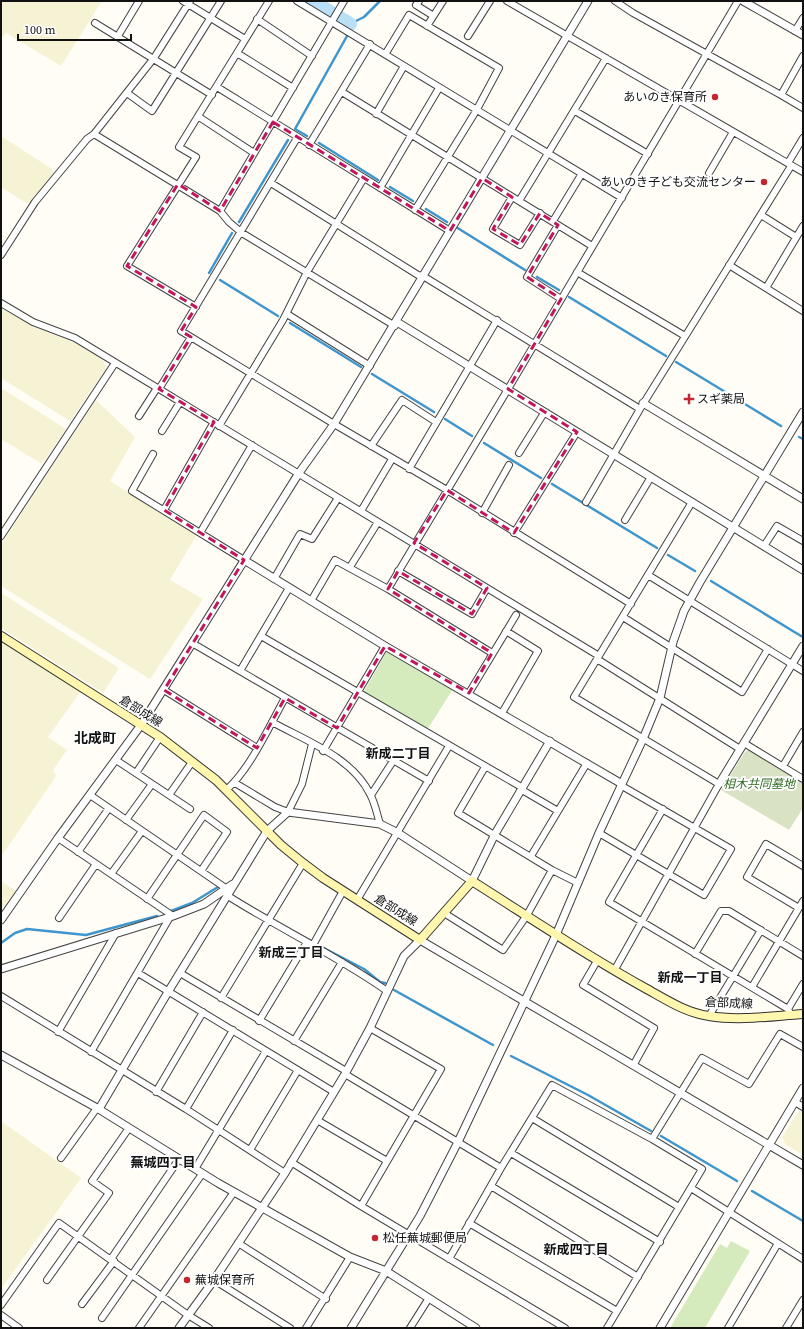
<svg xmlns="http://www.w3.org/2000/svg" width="804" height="1329" font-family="'Source Serif 4','Noto Sans JP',serif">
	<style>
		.farmland { fill: #f6f3d4 }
		.green { fill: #d5ebbd }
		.cemetery { fill: #d9e3c4 }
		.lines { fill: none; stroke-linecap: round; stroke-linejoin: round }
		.stream { stroke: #3f96cf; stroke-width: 2.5 }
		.river { stroke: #b9e0f7; stroke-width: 14 }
		.minor-casing { stroke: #444; stroke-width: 8 }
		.tertiary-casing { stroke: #444; stroke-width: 9 }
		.secondary-casing { stroke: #333; stroke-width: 10 }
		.minor { stroke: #fff; stroke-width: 6 }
		.tertiary { stroke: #fff; stroke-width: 7 }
		.secondary { stroke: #fff6b0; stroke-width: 8 }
		.marked { fill: none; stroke: #c2185b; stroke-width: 3; stroke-dasharray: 8 5; stroke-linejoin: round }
		.poi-dot { fill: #c4262e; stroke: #fff; stroke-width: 1.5 }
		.labels { text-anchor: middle; stroke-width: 4; stroke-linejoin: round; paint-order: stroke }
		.poi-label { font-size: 12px; fill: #111; stroke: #fff; text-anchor: start }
		.street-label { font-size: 12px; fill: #111; stroke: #fff }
		.park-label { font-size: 12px; font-style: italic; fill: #2f6b1f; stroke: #fff }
		.neighbourhood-label { font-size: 13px; font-weight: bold; fill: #111; stroke: #fff }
		.quarter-label { font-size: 14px; font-weight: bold; fill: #111; stroke: #fff }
	</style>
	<rect width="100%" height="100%" fill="#fffdf5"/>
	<path class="farmland" d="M1,1h101l-41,65 -55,-33 -5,6z
		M1,136l51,33 3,4 -23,29 -6,1 -25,-16z
		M1,308l33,19 41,16 28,17 3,9 -36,52 -69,-43z
		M1,388l65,41 -24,35 -41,-25z
		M96,400l39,37 -25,44 87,53 -27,46 33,19 -53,80 -149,-93v-41z
		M1,593l118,75 -16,25 -102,-65z
		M1,638l80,53 -33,46 19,13 -14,20 3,6 -55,81z
		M1,881l15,10 -9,13 -6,5z
		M799,1111h4v44l-17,-10 -4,-8z
		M1,1121l80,57 -80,111z"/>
	<path class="green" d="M387,651l66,38 -26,41 -64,-37z
		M731,1241l19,10 -45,77h-35l50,-84 7,4z"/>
	<path class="cemetery" d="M749,750l54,34v24l-14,22 -68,-40 24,-38z"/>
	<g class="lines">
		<path class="stream" d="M307,136l-12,-7 52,-93 3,-12 14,-7 16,-16
			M319,143l59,37
			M390,187l23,14
			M426,209l21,13
			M239,222l49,-82
			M456,227l69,43
			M209,273l23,-40
			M537,277l22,13
			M220,280l58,36
			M569,297l97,59
			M290,323l71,44
			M676,362l105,64
			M372,374l62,38
			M445,419l27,17
			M799,437l4,2
			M484,443l57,35
			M552,484l105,64
			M668,555l27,16
			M711,581l90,55
			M171,911l21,-8 26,-16
			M1,943l14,-10 12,-4 59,6 71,-19
			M316,944l48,25 16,13 5,1
			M394,990l99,55
			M511,1056l77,39 63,36
			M661,1136l76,45
			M752,1191l51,30"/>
		<path class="river" d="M312,1l38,23"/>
		<defs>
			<path id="minor" d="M183,1l62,38
				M297,1l325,197
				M344,1l-124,210 9,11 13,11 153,93
				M419,1l-3,4 16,10
				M507,1l296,171
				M615,1l18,12 148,82
				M257,19l55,37
				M95,23l117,72
				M427,26l16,-25
				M795,31l8,-13
				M118,36l21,-35
				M468,36l22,-35
				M237,53l56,35
				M386,53l23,-38 90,53 -23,43 -61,99
				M803,56l-22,39 22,13
				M217,87l233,144
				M342,92l250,154
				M127,93l25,18 69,-110
				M575,111l73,43
				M376,114l28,-48
				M199,117l55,36
				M94,134l126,77
				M297,138l-116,193 153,93 113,66 184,114
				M309,145l61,-101
				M788,163l15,-25
				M709,173l24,-41
				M271,183l147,92 5,1 217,133
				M380,188l59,-100
				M512,197l-19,32 27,16 20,-32
				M519,201l87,-143
				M761,215l35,22
				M553,221l28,-46
				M558,225l-31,52 34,22
				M1,255l34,-53 52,-63 7,-5 60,-76 36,-57
				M729,265l74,46
				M577,272l108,64
				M766,288l37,-62
				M1,303l32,19 42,16 524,318
				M196,307l-69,-41 69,-109 -17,-10 90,-146
				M287,314l83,52
				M159,389l32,-52
				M139,416l18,-28
				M219,426l64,-106 24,-48 57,-94
				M162,431l18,-29
				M371,446l31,-46 34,22
				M519,453l25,-40
				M153,454l-21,37 112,69
				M409,469l88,-149
				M586,502l54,-93 151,-243
				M164,510l50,-88
				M361,511l31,-52
				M482,513l27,-48
				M625,520l26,-43
				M200,533l52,-88
				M514,533l63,-101
				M1,536l114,-173
				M764,546l13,-20 26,15
				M350,567l28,-45
				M398,571l74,43 15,-26
				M648,575l155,96
				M274,579l26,-45 12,5 26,-41
				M388,589l120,-200 230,-388
				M311,601l24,-41 53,29 104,64
				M623,617l119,75 26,-43
				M261,636l262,152
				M192,643l237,138
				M597,659l143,90
				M240,671l49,-83
				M164,690l93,58
				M469,693l47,-78
				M502,713l36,-62 -32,-20
				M272,722c34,19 80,35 98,72 5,9 7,20 10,30
				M744,743l59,36
				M323,751l62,-105
				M116,760l74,49
				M783,766l20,-34
				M136,773l24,-36
				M235,783l40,24 13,5 14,-28 10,-40
				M226,790c23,-19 44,-65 59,-92
				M522,790l36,21
				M90,795l137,94
				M169,795l23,-33
				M371,795l22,-34
				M663,809l-54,93 169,101 10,6 3,6
				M126,820l26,-36
				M599,833l105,62 27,-46 -109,-63
				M58,838l115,78
				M78,852l31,-44
				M531,856l56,-93
				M552,870l26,13
				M111,874l31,-43
				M228,896c52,33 108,59 159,95
				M147,899l57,-84 23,17 -26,39
				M357,900l92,-154
				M799,908l-52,-31 19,-33 37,22
				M444,913l59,37 24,-35 25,-45 -94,-57 27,-46
				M59,918l37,-54
				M313,945l30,-54
				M695,954l26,-43h8l74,45
				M597,961l-14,24 71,43 -20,36
				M614,971l105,-187 -145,-87 118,-195
				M138,973l196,119
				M180,973l166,98
				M752,987l51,-86
				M1,996l185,113 99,64
				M221,998l82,-135
				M788,1009l15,-25
				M709,1016l52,-86
				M259,1021l48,-79
				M58,1032l58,-99
				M294,1041l48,-79
				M91,1052l79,-135
				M345,1074l156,94
				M156,1092l47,-80
				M795,1102l8,5
				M186,1109l47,-79
				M532,1118l147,89
				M317,1120l70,41
				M652,1139l50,-81 47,26 31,-50 23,13
				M250,1150l48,-80
				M511,1153l149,89
				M61,1158l36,-50
				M291,1162l70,44 80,-137 -71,-41
				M195,1169l71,-118
				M491,1186l147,91
				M691,1188l112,71
				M361,1206l204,122
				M469,1223l148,88
				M238,1243l88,56
				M111,1259l68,-100
				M449,1259l52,-91 51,-83 100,54 50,30 -95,159
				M47,1280l62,-87 -17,-12 37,-53
				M214,1280l76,48
				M82,1304l32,-43
				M1,1305l58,-82 129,92 21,13
				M1,1315l18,13
				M102,1318l100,-144
				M139,1328l95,-136
				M306,1328l44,-71
				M410,1328l19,-30
				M728,1328l49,-83
				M786,1328l17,-28"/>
			<path id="tertiary" d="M743,1l60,34
				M397,322l406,248
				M643,403l160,96
				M244,560l141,86 237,138
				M719,784l84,-138
				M1,920l57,-82 83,-113 158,-252 35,-49 254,-423
				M1,969l172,-53 31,-12 29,-20
				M1,1055l96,53 121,75 132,74 36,14 90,57
				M99,1109l69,-117 99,-161 21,-19 92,12 18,9 74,48 23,-47 55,-93
				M179,1328l35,-48 71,-107 60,-99 25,-46 34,-72 16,-16 383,225
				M351,1328l69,-112 38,-74 98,-207 43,-102 44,-94 17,-41 13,-56 11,-31 16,-29 103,-170
				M660,1328l143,-240"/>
			<path id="secondary" d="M1,636l159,101 56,43 65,65 22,18 20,15 97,62 52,-59c57,36 113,74 173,107 20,11 41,25 64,28 30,5 63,0 94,-2"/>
		</defs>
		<use href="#minor" class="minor-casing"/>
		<use href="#tertiary" class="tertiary-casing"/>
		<use href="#secondary" class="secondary-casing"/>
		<use href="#minor" class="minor"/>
		<use href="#tertiary" class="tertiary"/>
		<use href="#secondary" class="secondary"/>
	</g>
	<path class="marked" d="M273,122l177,109 32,-53 30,19 -19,32 27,16 20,-32 18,12 -31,52 34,22 -53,90 69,43 -63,101 -67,-43 -33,53 73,45 -15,26 -74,-43 -10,18 104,64 -23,40 -84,-47 -48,82 -52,-30 -28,50 -93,-58 80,-130 -80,-50 50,-88 -55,-33 32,-52 -10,-6 15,-24 -69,-41 51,-82 42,27z"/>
	<g class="poi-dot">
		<circle cx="715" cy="97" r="4"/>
		<circle cx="764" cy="182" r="4"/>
		<path d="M687 393h4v4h4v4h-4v4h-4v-4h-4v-4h4z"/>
		<circle cx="375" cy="1238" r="4"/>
		<circle cx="187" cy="1280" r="4"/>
	</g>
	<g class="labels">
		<g class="poi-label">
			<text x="707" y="101" text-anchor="end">あいのき保育所</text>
			<text x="756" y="186" text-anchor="end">あいのき子ども交流センター</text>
			<text x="697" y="403">スギ薬局</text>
			<text x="383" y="1242">松任蕪城郵便局</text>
			<text x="195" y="1284">蕪城保育所</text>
		</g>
		<g class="street-label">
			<text transform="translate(141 711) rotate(32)" y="4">倉部成線</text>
			<text transform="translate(396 910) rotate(32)" y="4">倉部成線</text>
			<text transform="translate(729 1003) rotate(3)" y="4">倉部成線</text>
		</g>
		<g class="park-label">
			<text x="759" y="788">相木共同墓地</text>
		</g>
		<g class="neighbourhood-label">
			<text x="398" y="758">新成二丁目</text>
			<text x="291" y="957">新成三丁目</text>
			<text x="690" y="982">新成一丁目</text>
			<text x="163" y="1167">蕪城四丁目</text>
			<text x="576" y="1254">新成四丁目</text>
		</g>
		<g class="quarter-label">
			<text x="95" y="743">北成町</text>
		</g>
	</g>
	<rect width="804" height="1329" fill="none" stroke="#111111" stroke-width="4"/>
	<path d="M18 34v6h113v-6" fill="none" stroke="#111111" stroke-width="2"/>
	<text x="24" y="34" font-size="12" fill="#111111" stroke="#ffffff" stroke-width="3" paint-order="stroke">100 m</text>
</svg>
